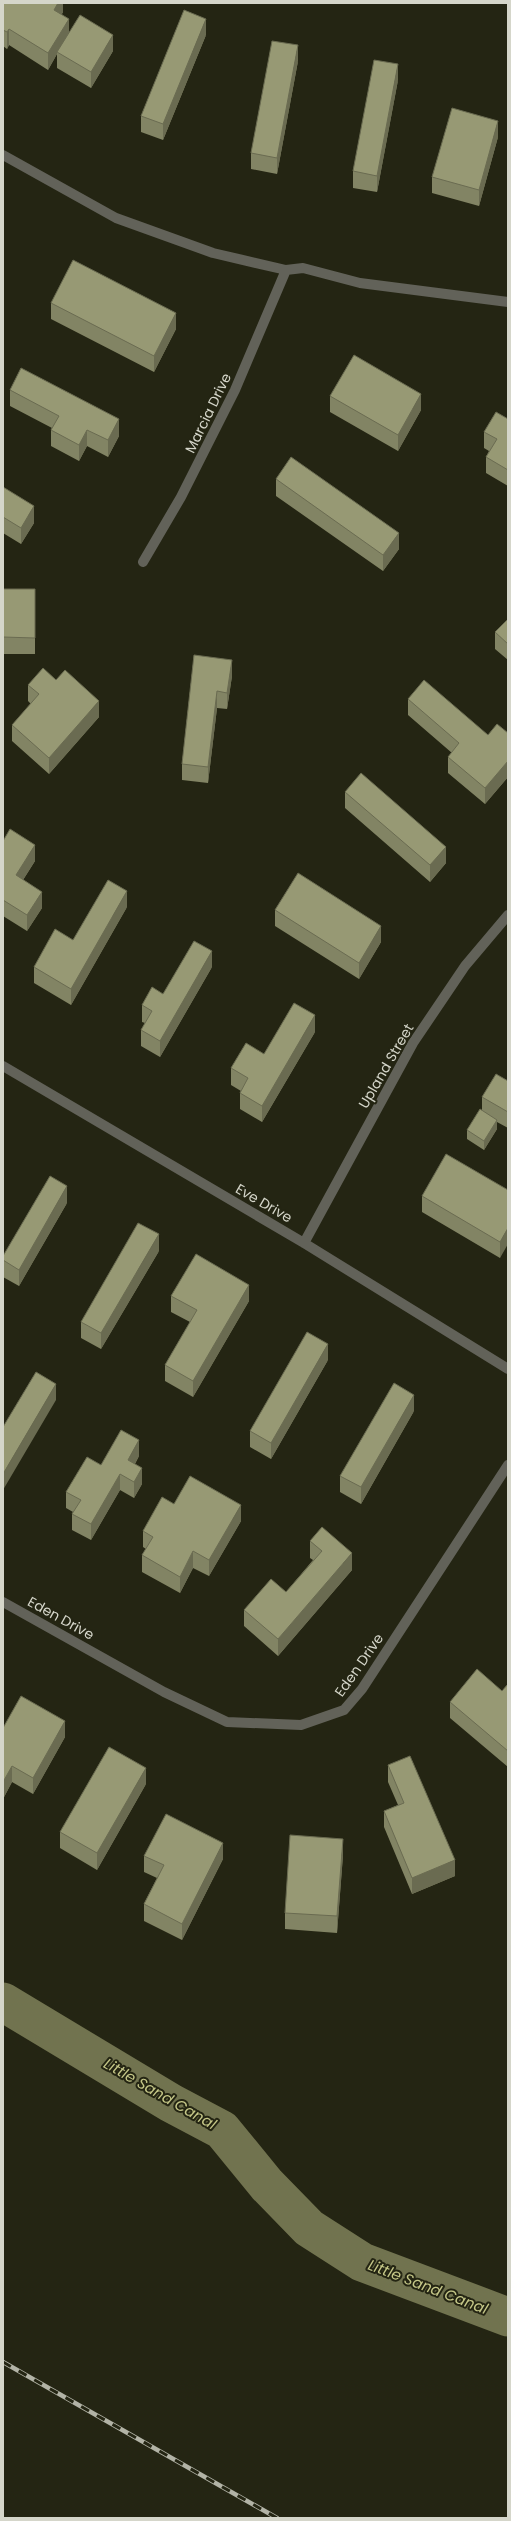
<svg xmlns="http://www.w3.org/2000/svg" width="511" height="2521" font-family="Poppins,sans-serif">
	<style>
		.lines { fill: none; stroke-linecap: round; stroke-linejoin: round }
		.canal { stroke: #71734f; stroke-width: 39 }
		.minor { stroke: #626259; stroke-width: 10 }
		.rail-casing { stroke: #b2b3a6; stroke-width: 4.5 }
		.rail { stroke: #242513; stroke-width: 3; stroke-dasharray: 9; stroke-linecap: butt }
		.wall { fill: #828464 }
		.shaded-wall { fill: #6a6b51 }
		.building { fill: #979974; stroke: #6a6b51 }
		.labels { text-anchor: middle; stroke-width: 4; stroke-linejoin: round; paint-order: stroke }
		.street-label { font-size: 14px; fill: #d5d6ca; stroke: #242513 }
		.water-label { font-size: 15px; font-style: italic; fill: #c5c788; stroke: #242513 }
	</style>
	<rect width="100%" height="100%" fill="#242513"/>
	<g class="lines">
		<path class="canal" d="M3,2002l168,101 51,27 45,55 42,43 53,34 146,55"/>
		<path class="minor" d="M3,155l113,63 97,35 73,17
			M143,562l38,-65 54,-107 51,-120 17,-2 57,15 148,19
			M3,1066l301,177 204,126
			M304,1243l109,-200 52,-77 43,-51
			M3,1602l161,90 63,30 74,3 43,-15 18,-21 146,-224"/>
		<defs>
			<path id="rail" d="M3,2362l274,156"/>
		</defs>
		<use href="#rail" class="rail-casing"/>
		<use href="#rail" class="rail"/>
	</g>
	<path class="wall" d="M3,3h60v9l-1,2 7,18 44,19 -22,37 -34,-20v-14l-9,16 -39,-25 -2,4 -4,-3z
		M206,35l-43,105 -22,-8v-16z
		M298,61l-21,113 -26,-5v-16z
		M398,80l-21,112 -24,-4v-17z
		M498,137l-19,69 -47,-13v-16z
		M51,303l125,26 -22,43 -103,-53z
		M10,390l109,46 -11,21 -21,-11 -8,15 -28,-15v-16l1,-2 -42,-22z
		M330,396l91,14 -23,41 -68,-39z
		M508,419v67l-22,-13v-16l3,-6 -5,-3v-16z
		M276,479l123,70 -16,22 -107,-75z
		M3,487l31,36 -13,21 -18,-11z
		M3,589h32v65h-32z
		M508,619v41l-13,-11v-17z
		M194,655l38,21 -5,33 -10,-1 -9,75 -26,-3v-16z
		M56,680l43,37 -50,57 -37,-33v-16l19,-21 -3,-3v-16z
		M408,699l80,36 20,-2v44l-23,27 -37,-31v-16l4,-4 -44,-38z
		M345,792l101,71 -16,19 -85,-74z
		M3,841l32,20 -12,19 19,28 -15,23 -24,-15z
		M127,907l-56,98 -37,-22v-16l39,-27z
		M275,910l106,32 -22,37 -84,-53z
		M212,967l-52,90 -19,-11v-16l4,-7 -3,-1v-17z
		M315,1032l-53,90 -22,-13v-16l1,-2 -10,-6v-17z
		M508,1081v47l-11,-6v7l-13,21 -17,-11v-9l15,-19v-14z
		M508,1190l-8,68 -78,-46v-16z
		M67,1203l-48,83 -16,-9v-21z
		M159,1251l-58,98 -20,-11v-16z
		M171,1296l78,5 -56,96 -28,-16v-16l25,-43 -19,-10z
		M328,1360l-57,99 -21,-12v-16z
		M414,1411l-53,93 -21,-12v-16z
		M139,1456l-4,8 7,20 -8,14 -14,-8 -29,50 -19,-10v-16l1,-2 -7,-4v-16l35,-27z
		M174,1504l67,17 -32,55 -16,-8 -13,25 -38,-21v-17l4,-6 -3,-2v-16z
		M310,1541l42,29 -74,86 -34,-30v-16l42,-18 27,-32 -3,-2z
		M508,1611v19h-1v-17z
		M508,1684v83l-58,-49v-16l52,-11z
		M3,1728l62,9 -32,57 -21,-12 -9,17z
		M388,1765l67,111 -43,18 -28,-67v-16l14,-6 -10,-23z
		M146,1784l-49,86 -37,-22v-16z
		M343,1855l-6,78 -52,-4v-16z
		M144,1856l79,3 -41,81 -38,-19v-17l13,-26 -13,-6z"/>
	<path class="shaded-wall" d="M58,3h5v9l-9,14v-16z
		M69,19v16l-12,17v2l-9,16v-17z
		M206,19v16l-43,105v-16z
		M9,29v16l-2,4v-17z
		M113,35v16l-22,37v-16z
		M298,45v16l-21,113v-16z
		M398,64v16l-21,112v-16z
		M498,121v16l-19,69v-16z
		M176,313v16l-22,43v-16z
		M421,394v16l-23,41v-16z
		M119,419v17l-11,21v-17z
		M87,430v16l-8,15v-16z
		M34,506v17l-13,21v-16z
		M399,533v16l-16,22v-16z
		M232,660v16l-5,33v-16z
		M217,691v17l-9,75v-16z
		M99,701v16l-50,57v-16z
		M508,761v16l-23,27v-16z
		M35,845v16l-19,30v-16z
		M446,847v16l-16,19v-17z
		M127,891v16l-56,98v-16z
		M42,892v16l-15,23v-16z
		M381,926v16l-22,37v-16z
		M212,951v16l-52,90v-16z
		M315,1015v17l-53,90v-16z
		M497,1120v9l-13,21v-9z
		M67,1186v17l-48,83v-16z
		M508,1228v16l-8,14v-16z
		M159,1234v17l-58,98v-16z
		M249,1285v16l-56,96v-16z
		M328,1344v16l-57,99v-16z
		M56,1384v16l-53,90v-16z
		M414,1395v16l-53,93v-17z
		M139,1440v16l-11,20v-16z
		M142,1468v16l-8,14v-16z
		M120,1474v16l-29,50v-16z
		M241,1505v16l-32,55v-16z
		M193,1551v17l-13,25v-16z
		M352,1553v17l-74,86v-17z
		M65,1721v16l-32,57v-16z
		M12,1766v16l-9,17v-17z
		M146,1768v16l-49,86v-17z
		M343,1839v16l-6,78v-17z
		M223,1843v16l-41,81v-16z
		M455,1860v16l-43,18v-16z"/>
	<path class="building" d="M3,3h55l-4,7 15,9 -21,34 -39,-24 -2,3 -4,-2z
		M184,10l22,9 -43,105 -22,-8z
		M80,15l33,20 -22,37 -34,-20z
		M272,41l26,4 -21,113 -26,-5z
		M374,60l24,4 -21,112 -24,-5z
		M452,108l46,13 -19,69 -47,-13z
		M73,260l103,53 -22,43 -103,-53z
		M354,355l67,39 -23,41 -68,-39z
		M21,368l98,51 -11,21 -21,-10 -8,15 -28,-15 8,-14 -49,-26z
		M496,412l12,7v51l-22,-13 11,-18 -13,-7z
		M291,457l108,76 -16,22 -107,-76z
		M3,487l31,19 -13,22 -18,-11z
		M3,589h32v49l-32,-1z
		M508,619v25l-13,-12z
		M194,655l38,5 -5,33 -10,-2 -9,76 -26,-3z
		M43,668l13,12 9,-10 34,31 -50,57 -37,-33 27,-31 -11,-9z
		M424,680l64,55 9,-11 11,9v28l-23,27 -37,-31 11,-14 -51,-44z
		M361,773l85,74 -16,18 -85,-73z
		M10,829l25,16 -19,30 26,17 -15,23 -24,-15v-59z
		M298,873l83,53 -22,37 -84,-53z
		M108,880l19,11 -56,98 -37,-22 21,-38 18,11z
		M194,941l18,10 -52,90 -19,-11 11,-19 -10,-6 10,-18 11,7z
		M294,1003l21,12 -53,91 -22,-13 8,-15 -17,-10 15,-25 18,11z
		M496,1074l12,7v31l-26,-15z
		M480,1109l17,11 -13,21 -17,-11z
		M446,1154l62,36v38l-8,14 -78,-46z
		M50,1176l17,10 -48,84 -16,-10v-4z
		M138,1223l21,11 -58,99 -20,-11z
		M196,1254l53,31 -56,96 -28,-16 32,-55 -26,-14z
		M307,1332l21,12 -57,99 -21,-12z
		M36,1372l20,12 -53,90v-47z
		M394,1383l20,12 -53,92 -21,-11z
		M121,1430l18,10 -11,20 14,8 -8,14 -14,-8 -29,50 -19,-10 9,-14 -15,-8 21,-35 14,8z
		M190,1476l51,29 -32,55 -16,-9 -13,26 -38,-22 11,-18 -10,-6 19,-34 12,7z
		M322,1527l30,26 -74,86 -34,-29 27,-31 15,13 36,-41 -12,-10z
		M477,1669l25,22 6,-7v67l-58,-49z
		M21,1696l44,25 -32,57 -21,-12 -9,16v-54z
		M109,1747l37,21 -49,85 -37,-21z
		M410,1756l45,104 -43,18 -28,-67 20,-8 -16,-38z
		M166,1814l57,29 -41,81 -38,-20 20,-39 -20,-9z
		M290,1835l53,4 -6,77 -52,-3z"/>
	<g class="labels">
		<g class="street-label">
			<text transform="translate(208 413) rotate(-64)" y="5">Marcia Drive</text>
			<text transform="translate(386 1066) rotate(-60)" y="5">Upland Street</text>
			<text transform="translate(264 1203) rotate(30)" y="5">Eve Drive</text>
			<text transform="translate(61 1618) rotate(29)" y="5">Eden Drive</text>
			<text transform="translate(359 1665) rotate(-55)" y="5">Eden Drive</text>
		</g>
		<g class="water-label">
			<text transform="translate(160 2094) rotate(30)" y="5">Little Sand Canal</text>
			<text transform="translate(428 2287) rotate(21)" y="5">Little Sand Canal</text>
		</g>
	</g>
	<rect width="511" height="2521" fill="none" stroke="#d5d6ca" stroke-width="8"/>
</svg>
